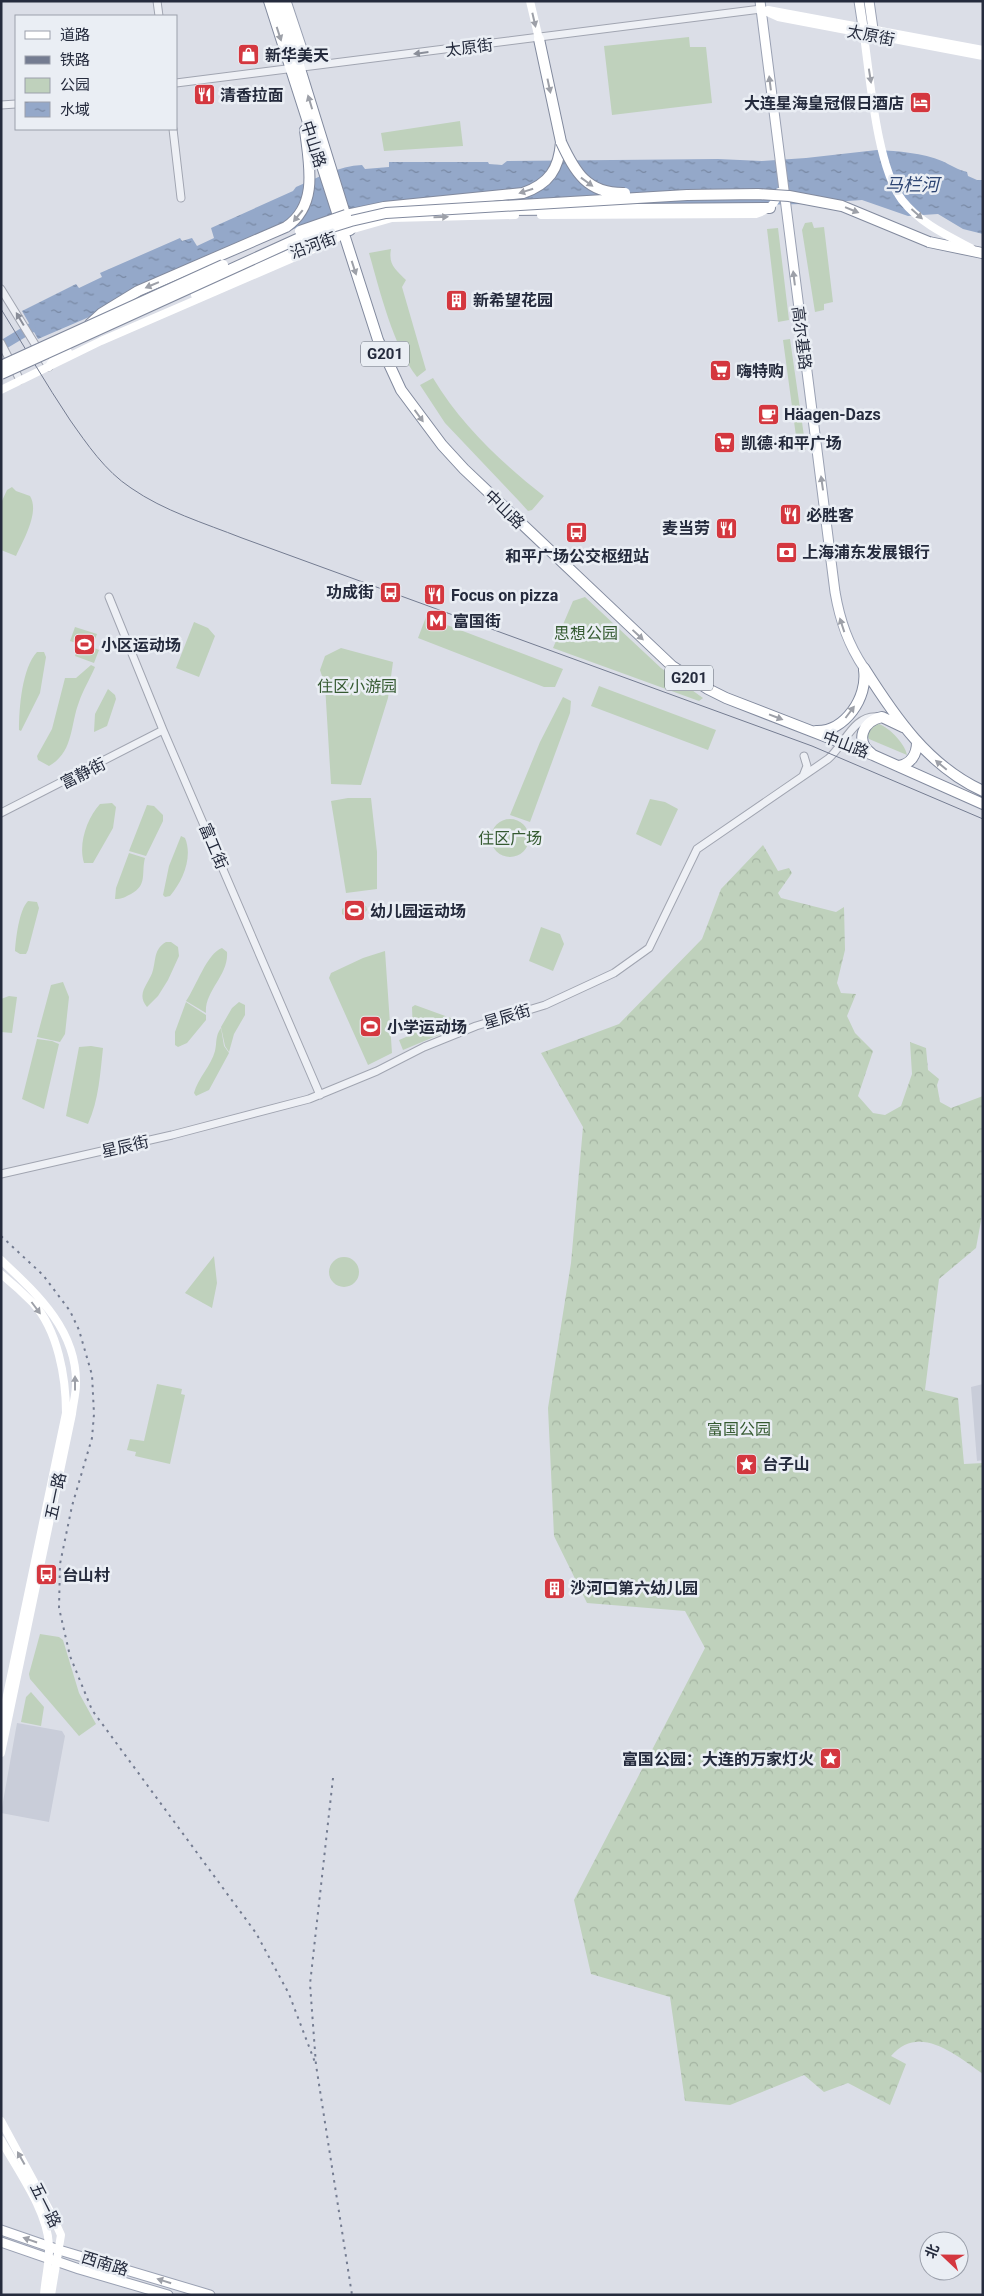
<svg xmlns="http://www.w3.org/2000/svg" width="984" height="2296" font-family="Roboto,'Noto Sans SC',sans-serif">
	<style>
		.built { fill: #c9cdd9 }
		.green { fill: #bfd1bc }
		.forest { fill: url(#forest-crowns) }
		.water { fill: url(#water-ripples) }
		.lines { fill: none; stroke-linecap: round; stroke-linejoin: round }
		.river { stroke: #94a8c9; stroke-width: 10 }
		.tertiary-casing { stroke: #a1a5b1; stroke-width: 9 }
		.primary-casing { stroke: #9aa1b3; stroke-width: 11 }
		.trunk-casing { stroke: #828a9e; stroke-width: 12 }
		.tertiary { stroke: #eef0f5; stroke-width: 7 }
		.secondary { stroke: #fff; stroke-width: 8 }
		.primary { stroke: #fff; stroke-width: 9 }
		.trunk { stroke: #fff; stroke-width: 10 }
		.tram { stroke: #747c91; stroke-width: 1 }
		.rail { stroke: #747c91; stroke-width: 2; stroke-dasharray: 2.5 5; stroke-linecap: butt }
		.trunk-bridge-casing { stroke: #828a9e; stroke-width: 12; stroke-linecap: butt }
		.trunk-bridge { stroke: #fff; stroke-width: 10 }
		.oneway { fill: #9da0a8 }
		.oneway2 { fill: #8a8e99 }
		.labels { text-anchor: middle; stroke-width: 5; stroke-linejoin: round; paint-order: stroke }
		.shield { fill: #eaeef4; stroke: #606674; stroke-width: 1 }
		.shield-label { font-size: 15px; font-weight: bold; fill: #252b3d }
		.street-label { font-size: 16px; fill: #252b3d; stroke: #eaeef4 }
		.poi-label { font-size: 16px; font-weight: bold; fill: #252b3d; stroke: #eaeef4; text-anchor: start }
		.park-label { font-size: 16px; fill: #355a31; stroke: #eaeef4 }
		.water-label { font-size: 18px; font-style: italic; fill: #2d4573; stroke: #eaeef4 }
	</style>
	<defs>
		<pattern id="forest-crowns" width="20" height="18" patternUnits="userSpaceOnUse" patternTransform="scale(1.25)"><rect width="20" height="18" fill="#bfd1bc"/><path d="M2 6a3 3 0 1 1 6 0M12 15a3 3 0 1 1 6 0" fill="none" stroke="#a4b4a2"/></pattern>
		<pattern id="water-ripples" width="26" height="14" patternUnits="userSpaceOnUse" patternTransform="scale(1.25)"><rect width="26" height="14" fill="#94a8c9"/><path d="M2 4q2-2 4 0t4 0M15 11q2-2 4 0t4 0" fill="none" stroke="#7989a4"/></pattern>
	</defs>
	<rect width="100%" height="100%" fill="#dbdee7"/>
	<path class="built" d="M983,1384v76l-6,1 -6,-74z
		M17,1723l45,8 3,5 -16,86 -48,-9z"/>
	<path class="green" d="M689,37l1,10h16l6,56 -100,12 -8,-69z
		M460,121l3,25 -79,5 -3,-18z
		M812,222l2,6 10,-1 9,75 -9,2v6l-9,2 -13,-82 3,-7z
		M778,228l11,92 -11,2 -11,-93z
		M391,249c-3,16 5,21 15,31l-4,7 24,83 -9,7c-24,-31 -37,-86 -48,-124z
		M790,339l16,111 -8,1 -15,-111z
		M433,378c28,47 69,85 111,118l-12,14 -4,1 -9,-10 -74,-78 -25,-38z
		M12,487l4,4 14,5c10,16 -7,45 -14,60l-15,-6v-47l6,-13z
		M585,597l76,71 42,30 -4,3 -146,-53 20,-47z
		M426,617l137,52 -8,18h-11l-126,-49z
		M194,622l14,6 7,8 -16,41 -23,-9z
		M75,627l22,7 -5,13 7,3 -5,13 -19,-7 4,-12 -9,-3z
		M341,648l52,14 -5,36 -27,87 -30,-1 -6,-99 -5,-15 5,-14z
		M37,652h7l2,5 -6,36 -19,38 -2,-1c0,-22 3,-62 18,-78z
		M91,665l4,2c-5,12 -12,23 -16,35 -9,23 -5,50 -30,64l-11,-6 -1,-4 15,-27 13,-51h11z
		M599,686l117,44 -8,20 -117,-44z
		M108,689l7,6 1,4 -9,27 -13,6 1,-18z
		M563,697l8,4 -1,12 -40,109 -20,-7 30,-73z
		M876,723c11,2 29,20 31,32l-38,-16 -2,-4v-6z
		M348,798h23l6,54v37l-31,4 -15,-92z
		M650,799l15,3 13,7 -17,37 -25,-12z
		M112,803l4,4 -3,21 -20,35h-9c-6,-19 3,-45 16,-59z
		M147,805l7,1 9,9v6l-17,35 -17,-5z
		M491 838a19 19 0 1 1 38 0a19 19 0 1 1-38 0Z
		M181,836l4,2c8,19 -2,43 -15,58l-5,1 -2,-2 6,-29z
		M129,853l16,5c-4,15 3,27 -14,36 -6,3 -9,5 -16,5l1,-11z
		M28,901l9,1 2,6 -11,42 -2,4h-6l-5,-3c1,-13 4,-41 13,-50z
		M360,904l6,2 1,4 -4,5 -17,2 -4,-3v-5l3,-2z
		M541,927l19,7 4,10 -11,27 -24,-10z
		M166,942h5l7,5 1,9 -11,24 -10,16 -11,11c-12,-14 3,-24 6,-37 3,-11 1,-21 13,-28z
		M222,948l5,4c2,23 -23,39 -21,61l-20,-12c10,-14 21,-48 36,-53z
		M385,951l7,102 -24,12 -39,-87 2,-5 32,-15z
		M63,982l6,15 -4,37 -5,8 -23,-5 14,-52z
		M9,996l8,1 -5,36 -11,-1v-33z
		M186,1002l20,13v5l-19,23 -9,4 -3,-2v-13z
		M239,1002l6,3v10l-11,19 -5,18 -4,-6 -4,-19 11,-19z
		M415,1005l44,16 1,5 -57,24 -4,-10 14,-6 -1,-27z
		M221,1028l3,18 5,7 -20,37 -13,6 -2,-3c4,-15 17,-27 21,-42 2,-8 0,-15 6,-23z
		M37,1039l15,2 7,3 -15,65 -22,-10z
		M91,1046l12,2c-3,27 -4,51 -15,76l-22,-8 13,-69z
		M214,1256l3,27 -5,25 -27,-15z
		M329 1272a15 15 0 1 1 30 0a15 15 0 1 1-30 0Z
		M157,1384l25,5 -1,5 4,1 -15,69 -35,-8 1,-4 -9,-2 3,-11 14,2z
		M40,1634l19,3 4,3 16,53 17,31 -17,12 -49,-57 -1,-5z
		M31,1692l13,15 -3,19 -20,-4 5,-25z"/>
	<path class="forest" d="M763,845l15,26 11,-3 3,5 -14,20 3,5 55,14 8,-5 1,43 -8,33 4,10 15,1 -9,22 8,17 18,18 -15,45 15,17 12,2 16,-9 11,-32 -2,-32 16,6 2,22 11,9 -2,6 3,17 11,6 32,-12v114l-7,38 -37,31 -14,111 33,8 6,66 19,-1v611c-27,-19 -64,-51 -92,-18l15,8 -16,41 -42,-22 -24,9 -20,-17 -74,30 -45,-4 -15,-104 -79,-23 -17,-74 131,-252 -20,-37 -98,-8 -33,-67 -6,-128 23,-145 12,-136 -42,-74 78,-29 83,-85 19,-50z"/>
	<path class="water" d="M877,150c21,1 46,3 65,11 9,4 16,9 25,11l1,4 9,4h6v54l-20,-5 -25,-15 -30,2 -46,-16 -57,4 -115,2 -249,-3 -131,19 -272,117 -16,-28 54,-27 3,4 23,-11 -2,-4 80,-35 2,3 10,-3 5,8 17,-8 -3,-10 82,-37 3,-4c21,-9 43,-21 66,-22l3,4 24,-2v-5h99l1,2 13,1 5,-4 211,-2 44,2 44,-3z"/>
	<g class="lines">
		<path class="river" d="M1,346l30,-18"/>
		<defs>
			<path id="tertiary" d="M157,1l2,15
				M176,83l585,-74
				M1,105l15,-1
				M173,129l8,69
				M1,289l48,78
				M1,343l19,37
				M109,597l54,133 157,365
				M803,776l4,-10 -3,-10
				M1,813l162,-83
				M1,1174l171,-39 137,-36 68,-28 47,-24 52,-21 69,-21 69,-32 35,-25 48,-99 131,-90c16,-13 26,-46 51,-42"/>
			<path id="primary" d="M286,1l16,48 -3,18
				M760,1l75,591c5,29 13,52 29,76
				M859,1l4,26
				M864,34l9,-5 -4,-28
				M1,2230l58,20 151,45
				M1,2242l78,27 89,26"/>
			<path id="trunk" d="M269,1l109,339 23,50 41,55 22,24 208,197 36,23 18,9 147,57 110,49
				M279,1l71,229
				M507,210l263,-2
				M346,215l38,-8 139,-14c26,-9 36,-24 38,-51l-22,-103
				M929,242l53,11
				M90,324l12,-11 36,-22 148,-64c33,-22 23,-63 19,-97
				M864,668c31,49 64,98 119,123
				M816,731c29,1 52,-34 48,-61
				M872,754c-18,-13 -9,-33 10,-37l21,10
				M899,766c12,-2 18,-12 18,-24"/>
		</defs>
		<use href="#tertiary" class="tertiary-casing"/>
		<use href="#primary" class="primary-casing"/>
		<use href="#trunk" class="trunk-casing"/>
		<use href="#tertiary" class="tertiary"/>
		<path class="secondary" d="M530,1l9,38
			M761,9l17,8 205,39
			M768,10l215,40
			M863,29c7,46 13,136 39,171 18,23 44,35 69,48
			M541,215l215,-1c12,-4 19,-9 23,-22
			M195,295l133,-58 10,-2
			M49,367l4,-8 15,-7
			M1,390l100,-49 229,-99 20,-12 42,-12 123,-3
			M1,1260c36,34 76,70 75,124 0,10 -3,20 -4,30l-71,339
			M1,1274c11,9 22,19 32,29 25,27 33,75 33,110l-65,311
			M1,2121l51,94 9,20 -10,60
			M1,2140c17,31 46,70 48,105 1,16 -4,34 -5,50"/>
		<use href="#primary" class="primary"/>
		<use href="#trunk" class="trunk"/>
		<path class="tram" d="M1,309c23,37 45,75 69,111 17,24 35,51 61,68 33,23 73,35 111,50l570,208 171,73"/>
		<path class="rail" d="M1,1236l42,39 27,36 9,19 13,45 2,39 -2,24 -20,68 -12,58 -1,44 11,48 22,54 164,223 33,61 27,71
			M333,1778l-23,206 6,81 36,230"/>
		<defs>
			<path id="trunk-bridge" d="M561,142c14,30 26,52 64,51
				M300,231l46,-16
				M1,366l222,-101
				M1,374l305,-139 45,-14 35,-8 301,-18 71,-1 31,2 53,10 87,36"/>
		</defs>
		<use href="#trunk-bridge" class="trunk-bridge-casing"/>
		<use href="#trunk-bridge" class="trunk-bridge"/>
	</g>
	<defs><path id="oneway-solid" d="M-6-.8H1V-3.2L6.5 0L1 3.2V.8H-6Z" transform="scale(1.25)"/></defs>
	<g class="oneway">
		<use href="#oneway-solid" transform="translate(534 20) rotate(77)"/>
		<use href="#oneway-solid" transform="translate(279 34) rotate(72)"/>
		<use href="#oneway-solid" transform="translate(870 76) rotate(81)"/>
		<use href="#oneway-solid" transform="translate(770 83) rotate(-97)"/>
		<use href="#oneway-solid" transform="translate(549 86) rotate(78)"/>
		<use href="#oneway-solid" transform="translate(310 102) rotate(-107)"/>
		<use href="#oneway-solid" transform="translate(587 182) rotate(36)"/>
		<use href="#oneway-solid" transform="translate(526 191) rotate(163)"/>
		<use href="#oneway-solid" transform="translate(852 210) rotate(22)"/>
		<use href="#oneway-solid" transform="translate(917 214) rotate(42)"/>
		<use href="#oneway-solid" transform="translate(298 216) rotate(129)"/>
		<use href="#oneway-solid" transform="translate(441 217) rotate(-2)"/>
		<use href="#oneway-solid" transform="translate(354 268) rotate(72)"/>
		<use href="#oneway-solid" transform="translate(794 278) rotate(-97)"/>
		<use href="#oneway-solid" transform="translate(152 285) rotate(157)"/>
		<use href="#oneway-solid" transform="translate(419 416) rotate(54)"/>
		<use href="#oneway-solid" transform="translate(822 483) rotate(-98)"/>
		<use href="#oneway-solid" transform="translate(842 625) rotate(-108)"/>
		<use href="#oneway-solid" transform="translate(638 635) rotate(43)"/>
		<use href="#oneway-solid" transform="translate(850 712) rotate(-53)"/>
		<use href="#oneway-solid" transform="translate(776 717) rotate(21)"/>
		<use href="#oneway-solid" transform="translate(941 765) rotate(-140)"/>
		<use href="#oneway-solid" transform="translate(36 1308) rotate(53)"/>
		<use href="#oneway-solid" transform="translate(75 1383) rotate(-90)"/>
		<use href="#oneway-solid" transform="translate(21 2158) rotate(-119)"/>
		<use href="#oneway-solid" transform="translate(30 2240) rotate(-161)"/>
		<use href="#oneway-solid" transform="translate(164 2281) rotate(-163)"/>
	</g>
	<g class="oneway2">
		<use href="#oneway-solid" transform="translate(421 53) rotate(173)"/>
		<use href="#oneway-solid" transform="translate(20 319) rotate(-121)"/>
	</g>
	<defs>
		<symbol id="shop-square" viewBox="-11 -11 22 22"><rect x="-9" y="-9" width="18" height="18" rx="4" fill="#d4373f" stroke="#eaeef4"/><path d="M-5-2.5h2.3a2.7 3.5 0 0 1 5.4 0H5L5.5 6h-11ZM-1.5-2.5h3a1.5 2.3 0 0 0-3 0Z" fill="#fff"/></symbol>
		<symbol id="restaurant-square" viewBox="-11 -11 22 22"><rect x="-9" y="-9" width="18" height="18" rx="4" fill="#d4373f" stroke="#eaeef4"/><path d="M-5-6h1v4h1v-4h1v4h1v-4h1v5L-1.5 .5V6h-2V.5L-5-1ZM5-6V6H3V1.5H1.5Q1.5-4 5-6Z" fill="#fff"/></symbol>
		<symbol id="hotel-square" viewBox="-11 -11 22 22"><rect x="-9" y="-9" width="18" height="18" rx="4" fill="#d4373f" stroke="#eaeef4"/><path d="M-6-4.5h1.5V1H6V5H4.5V3h-9V5H-6ZM-4 0a1.8 1.8 0 1 1 3.6 0ZM.5 0V-2.5h3Q6-2.5 6 0Z" fill="#fff"/></symbol>
		<symbol id="building-square" viewBox="-11 -11 22 22"><rect x="-9" y="-9" width="18" height="18" rx="4" fill="#d4373f" stroke="#eaeef4"/><path d="M-4-6H4V6H1V3H-1V6H-4ZM-2.5-4.3h1.7v1.8h-1.7ZM.8-4.3h1.7v1.8H.8ZM-2.5-1h1.7V.8h-1.7ZM.8-1h1.7V.8H.8Z" fill="#fff"/></symbol>
		<symbol id="supermarket-square" viewBox="-11 -11 22 22"><rect x="-9" y="-9" width="18" height="18" rx="4" fill="#d4373f" stroke="#eaeef4"/><path d="M-6-5.5h2.5l.6 2H6L4.5 2H-2.5L-4.4-4H-6ZM-1.5 3.2a1.3 1.3 0 1 0 .1 0ZM3 3.2a1.3 1.3 0 1 0 .1 0Z" fill="#fff"/></symbol>
		<symbol id="cafe-square" viewBox="-11 -11 22 22"><rect x="-9" y="-9" width="18" height="18" rx="4" fill="#d4373f" stroke="#eaeef4"/><path d="M-5.5-4.5H6V0H3Q3 3.5 0 3.5H-2.5Q-5.5 3.5-5.5 0ZM3-3.2v2h1.7v-2ZM-6 4.5H4V6H-6Z" fill="#fff"/></symbol>
		<symbol id="bus-square" viewBox="-11 -11 22 22"><rect x="-9" y="-9" width="18" height="18" rx="4" fill="#d4373f" stroke="#eaeef4"/><path d="M-5-6H5V4H4V6H2V4H-2V6H-4V4H-5ZM-3.5-4V0h7V-4ZM-3.5 1.2v1.5H-2V1.2ZM2 1.2v1.5H3.5V1.2Z" fill="#fff"/></symbol>
		<symbol id="bank-square" viewBox="-11 -11 22 22"><rect x="-9" y="-9" width="18" height="18" rx="4" fill="#d4373f" stroke="#eaeef4"/><path d="M-6-4H6V4H-6ZM0-2.3a2.3 2.3 0 1 0 0 4.6a2.3 2.3 0 1 0 0-4.6Z" fill="#fff"/></symbol>
		<symbol id="metro-square" viewBox="-11 -11 22 22"><rect x="-9" y="-9" width="18" height="18" rx="4" fill="#d4373f" stroke="#eaeef4"/><path d="M-5.5 5V-5H-3L0 0L3-5H5.5V5H3V-.5L0 4L-3-.5V5Z" fill="#fff"/></symbol>
		<symbol id="stadium-square" viewBox="-11 -11 22 22"><rect x="-9" y="-9" width="18" height="18" rx="4" fill="#d4373f" stroke="#eaeef4"/><path d="M0-5a6.5 5 0 1 0 0 10a6.5 5 0 1 0 0-10ZM-3.5-1.8h7v3.6h-7Z" fill="#fff"/></symbol>
		<symbol id="sight-square" viewBox="-11 -11 22 22"><rect x="-9" y="-9" width="18" height="18" rx="4" fill="#d4373f" stroke="#eaeef4"/><path d="M0-6L1.8-2.2L6-1.7L2.9 1.2L3.7 5.4L0 3.3L-3.7 5.4L-2.9 1.2L-6-1.7L-1.8-2.2Z" fill="#fff"/></symbol>
	</defs>
	<g fill-rule="evenodd">
		<use href="#shop-square" x="236" y="42" width="25" height="25"/>
		<use href="#restaurant-square" x="192" y="82" width="25" height="25"/>
		<use href="#hotel-square" x="908" y="90" width="25" height="25"/>
		<use href="#building-square" x="444" y="288" width="25" height="25"/>
		<use href="#supermarket-square" x="708" y="358" width="25" height="25"/>
		<use href="#cafe-square" x="756" y="402" width="25" height="25"/>
		<use href="#supermarket-square" x="712" y="430" width="25" height="25"/>
		<use href="#restaurant-square" x="778" y="502" width="25" height="25"/>
		<use href="#restaurant-square" x="714" y="516" width="25" height="25"/>
		<use href="#bus-square" x="564" y="520" width="25" height="25"/>
		<use href="#bank-square" x="774" y="540" width="25" height="25"/>
		<use href="#bus-square" x="378" y="580" width="25" height="25"/>
		<use href="#restaurant-square" x="422" y="582" width="25" height="25"/>
		<use href="#metro-square" x="424" y="608" width="25" height="25"/>
		<use href="#stadium-square" x="72" y="632" width="25" height="25"/>
		<use href="#stadium-square" x="342" y="898" width="25" height="25"/>
		<use href="#stadium-square" x="358" y="1014" width="25" height="25"/>
		<use href="#sight-square" x="734" y="1452" width="25" height="25"/>
		<use href="#bus-square" x="34" y="1562" width="25" height="25"/>
		<use href="#building-square" x="542" y="1576" width="25" height="25"/>
		<use href="#sight-square" x="818" y="1746" width="25" height="25"/>
	</g>
	<g class="labels">
		<g class="shield">
			<rect x="361" y="341.5" width="48" height="25" rx="4"/>
			<rect x="665" y="665.5" width="48" height="25" rx="4"/>
		</g>
		<g class="shield-label">
			<text x="385" y="359">G201</text>
			<text x="689" y="683">G201</text>
		</g>
		<g class="street-label">
			<text transform="translate(871 35) rotate(11)" y="6">太原街</text>
			<text transform="translate(469 47) rotate(-7)" y="6">太原街</text>
			<text transform="translate(314 144) rotate(72)" y="6">中山路</text>
			<text transform="translate(313 245) rotate(-20)" y="6">沿河街</text>
			<text transform="translate(802 338) rotate(83)" y="6">高尔基路</text>
			<text transform="translate(505 509) rotate(44)" y="6">中山路</text>
			<text transform="translate(846 744) rotate(21)" y="6">中山路</text>
			<text transform="translate(83 773) rotate(-27)" y="6">富静街</text>
			<text transform="translate(214 846) rotate(67)" y="6">富工街</text>
			<text transform="translate(507 1016) rotate(-17)" y="6">星辰街</text>
			<text transform="translate(125 1146) rotate(-13)" y="6">星辰街</text>
			<text transform="translate(55 1496) rotate(-78)" y="6">五一路</text>
			<text transform="translate(46 2205) rotate(63)" y="6">五一路</text>
			<text transform="translate(105 2263) rotate(17)" y="6">西南路</text>
		</g>
		<g class="poi-label">
			<text x="265" y="61">新华美天</text>
			<text x="220" y="101">清香拉面</text>
			<text x="904" y="109" text-anchor="end">大连星海皇冠假日酒店</text>
			<text x="473" y="306">新希望花园</text>
			<text x="736" y="377">嗨特购</text>
			<text x="784" y="420">Häagen-Dazs</text>
			<text x="741" y="449">凯德·和平广场</text>
			<text x="806" y="521">必胜客</text>
			<text x="710" y="534" text-anchor="end">麦当劳</text>
			<text x="802" y="558">上海浦东发展银行</text>
			<text x="577" y="562" text-anchor="middle">和平广场公交枢纽站</text>
			<text x="374" y="598" text-anchor="end">功成街</text>
			<text x="451" y="601">Focus on pizza</text>
			<text x="453" y="627">富国街</text>
			<text x="101" y="651">小区运动场</text>
			<text x="370" y="917">幼儿园运动场</text>
			<text x="387" y="1033">小学运动场</text>
			<text x="762" y="1470">台子山</text>
			<text x="62" y="1581">台山村</text>
			<text x="570" y="1594">沙河口第六幼儿园</text>
			<text x="814" y="1765" text-anchor="end">富国公园：大连的万家灯火</text>
		</g>
		<g class="park-label">
			<text x="586" y="639">思想公园</text>
			<text x="357" y="692">住区小游园</text>
			<text x="510" y="844">住区广场</text>
			<text x="739" y="1435">富国公园</text>
		</g>
		<g class="water-label">
			<text x="912" y="191">马栏河</text>
		</g>
	</g>
	<rect width="984" height="2296" fill="none" stroke="#252b3d" stroke-width="5"/>
	<rect x="15" y="15" width="162" height="115" fill="#eaeef4" stroke="#9ba0ab"/>
	<rect x="25" y="31" width="25" height="8" fill="#ffffff" stroke="#9ba0ab"/>
	<text x="60" y="40" font-size="15" fill="#252b3d">道路</text>
	<rect x="25" y="56" width="25" height="8" fill="#747c91" stroke="#9ba0ab"/>
	<text x="60" y="65" font-size="15" fill="#252b3d">铁路</text>
	<rect x="25" y="78" width="25" height="15" fill="#bfd1bc" stroke="#9ba0ab"/>
	<text x="60" y="90" font-size="15" fill="#252b3d">公园</text>
	<rect x="25" y="102" width="25" height="15" fill="url(#water-ripples)" stroke="#9ba0ab"/>
	<text x="60" y="115" font-size="15" fill="#252b3d">水域</text>
	<g transform="translate(944 2256) rotate(292)"><circle r="24" fill="#eaeef4" stroke="#9ba0ab"/>
	<path d="M0-4L9 19L0 12L-9 19Z" fill="#d4373f"/>
	<text y="-8" font-size="14" font-weight="bold" text-anchor="middle" fill="#252b3d">北</text>
	</g>
</svg>
